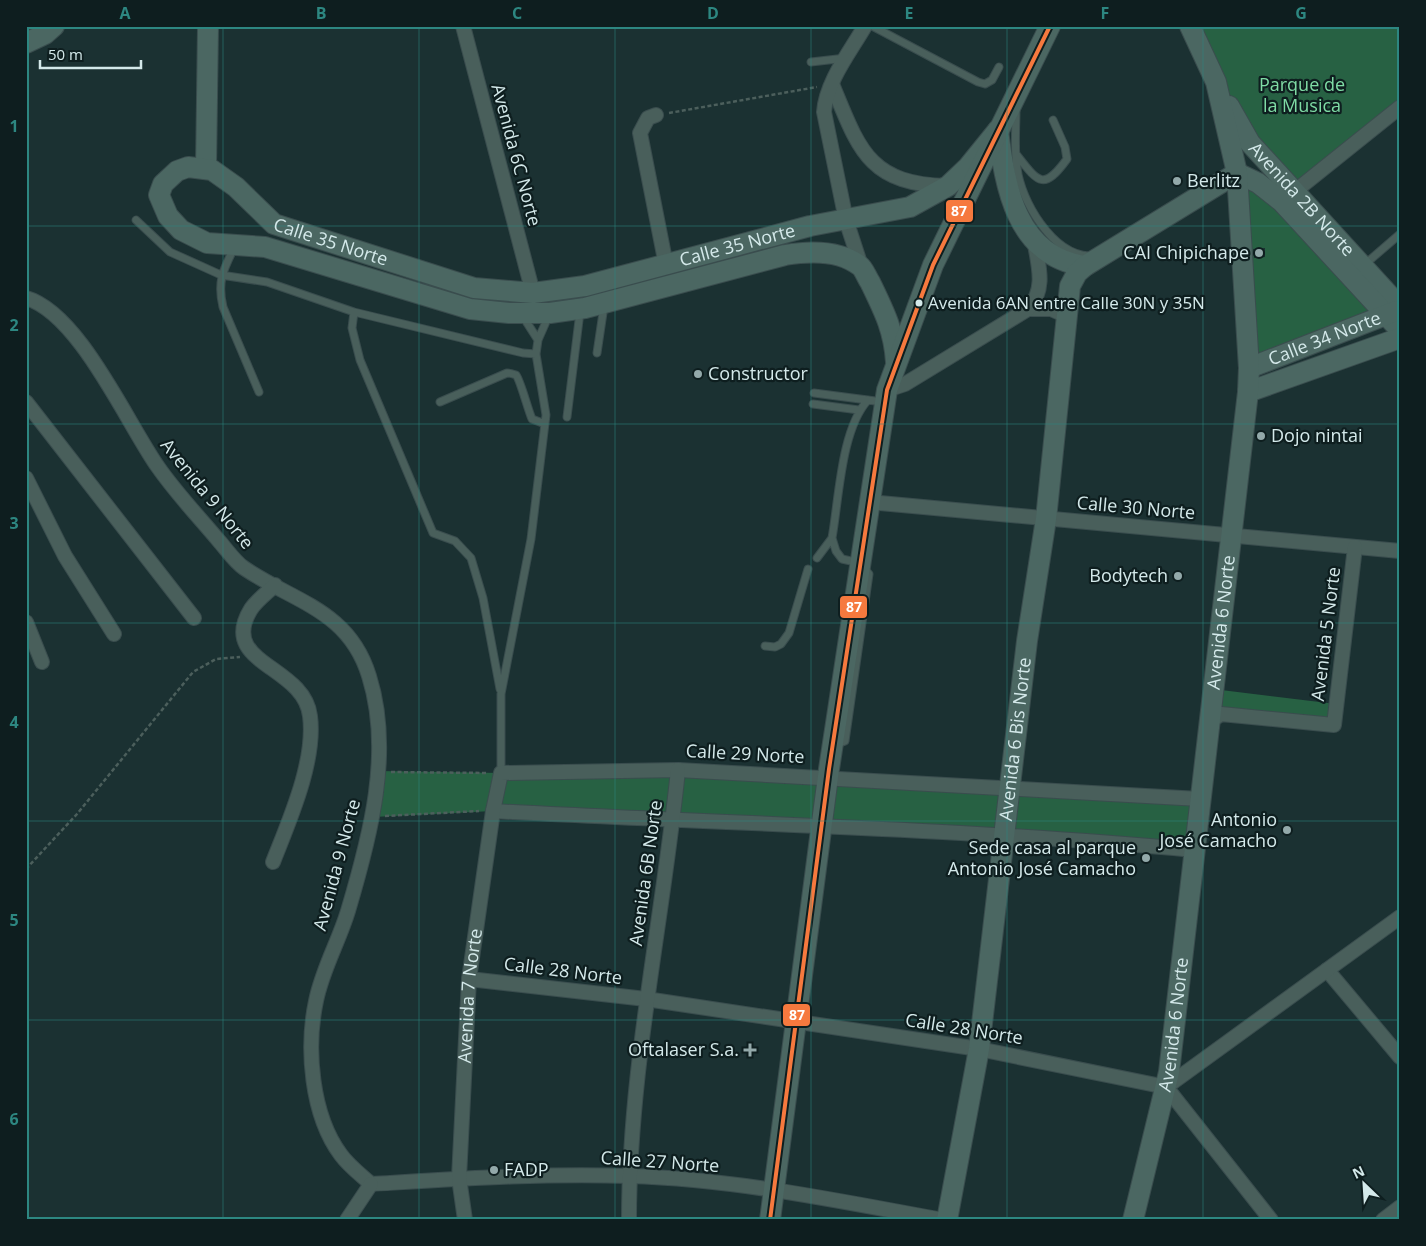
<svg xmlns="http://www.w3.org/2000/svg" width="1426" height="1246" font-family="'Open Sans',sans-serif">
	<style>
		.green { fill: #276143; fill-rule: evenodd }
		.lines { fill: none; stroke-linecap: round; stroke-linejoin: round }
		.lane-casing { stroke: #3a4d4e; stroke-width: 9 }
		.street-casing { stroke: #3a4d4e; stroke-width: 16 }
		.secondary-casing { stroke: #3a4d4e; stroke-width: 22 }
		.path { stroke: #4c5f5c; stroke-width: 2.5; stroke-dasharray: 4 2.5; stroke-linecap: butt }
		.lane { stroke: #495f5b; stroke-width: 7 }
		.street { stroke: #495f5b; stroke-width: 14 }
		.secondary { stroke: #4b6762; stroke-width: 20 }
		.bus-1-casing { stroke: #0e1e1f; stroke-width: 8 }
		.bus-1 { stroke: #f6793e; stroke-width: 4 }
		.grid { fill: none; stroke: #2d8781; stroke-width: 1; stroke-opacity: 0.55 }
		.poi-dot { fill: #93a9aa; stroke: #0e1e1f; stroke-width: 2 }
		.bus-dot { fill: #d4e9ea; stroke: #0e1e1f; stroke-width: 2 }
		.labels { text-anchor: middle; stroke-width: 4.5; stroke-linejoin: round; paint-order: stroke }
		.bus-label { font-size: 17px; fill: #d4e9ea; stroke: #0e1e1f; text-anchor: start }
		.park-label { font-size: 18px; fill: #7fdca5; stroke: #0e1e1f }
		.street-label { font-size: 18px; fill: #d4e9ea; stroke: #0e1e1f }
		.poi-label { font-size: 18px; fill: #d4e9ea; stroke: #0e1e1f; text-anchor: end }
		.line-badge { stroke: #0e1e1f; stroke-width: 2 }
		.badge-label { font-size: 14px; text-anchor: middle; font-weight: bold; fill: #fff }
		.neatline { fill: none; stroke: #2d8781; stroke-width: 2 }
		.grid-label { font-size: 16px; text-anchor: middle; font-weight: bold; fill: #2d8781 }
	</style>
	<rect width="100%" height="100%" fill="#1b3132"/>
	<path class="green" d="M1190,26h210v81l-99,78 -51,-42z
		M1247,176l139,139 -128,50zM1265,248v9l-11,1 -1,-9z
		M1213,689l123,15 -2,21 -113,-11z
		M678,770l522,29 -6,51 -701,-39 -120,6 4,-46 124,2z"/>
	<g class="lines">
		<defs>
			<path id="lane" d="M872,26l106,56 7,2 7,-4 7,-13
				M811,62l35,-4
				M1016,110c0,19 -2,39 1,58 4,33 35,86 72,88
				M1016,154c22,28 27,38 51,5l-2,-12 -12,-27
				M136,220l34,32 51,23 46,7 87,30 169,41 13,1
				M234,248c-11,22 -17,34 -11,59l36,85
				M1364,265l36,-31
				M354,312l-2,16 8,32 73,173 22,8 16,17 12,40 17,91
				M522,315l16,25
				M597,353l7,-47
				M814,393l69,9
				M440,402l67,-29c3,0 6,1 9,2 4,4 12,35 16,44l13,5
				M813,404l46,6
				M567,417l13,-105
				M817,558l15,-20
				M765,646l10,1 6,-3 8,-11 19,-64
				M837,744l8,-3 24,-167 -9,-11 -18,-4 -6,-8 -4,-13c7,-39 9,-109 36,-138
				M501,773v-79l30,-155 15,-124 -10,-61 2,-14 11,-25"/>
			<g id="street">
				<path d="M463,26l70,267"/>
				<path d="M832,84c27,65 36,100 115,102"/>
				<path d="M656,115l-8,3 -8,15 26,132"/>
				<path d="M1294,192l106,-85"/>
				<path d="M861,266l-15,-46 -22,-108c2,-30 26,-60 41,-86"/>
				<path d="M26,298c53,15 101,125 132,169 18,26 41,50 61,74 8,9 16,21 25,27 50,34 105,42 125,108 24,76 1,161 -21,235 -9,30 -26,59 -32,90 -10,47 -5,114 25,154 8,11 20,20 30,29"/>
				<path d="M1028,309h23l16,7"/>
				<path d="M887,390l18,-6 123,-75c19,-20 10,-45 6,-70"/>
				<path d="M26,402l168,216"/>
				<path d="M26,478l39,78 49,78"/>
				<path d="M869,502l531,49"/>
				<path d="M26,622l16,40"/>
				<path d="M1209,722l12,-8 113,11 21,-178"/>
				<path d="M493,811c234,13 468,17 701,39"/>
				<path d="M273,862c16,-41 43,-101 37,-146 -6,-51 -93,-52 -59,-107 6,-9 17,-17 24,-24"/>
				<path d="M1327,970l73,87"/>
				<path d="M469,979l177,20 333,50 187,38 234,-170"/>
				<path d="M1166,1087l105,133"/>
				<path d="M371,1184c85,-5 172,-11 258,-8 106,3 210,25 314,44"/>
				<path d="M347,1220l24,-36"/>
				<path id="s1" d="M465,1220l-6,-42 10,-199 24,-168 8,-38 177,-3 522,29"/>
				<path d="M629,1220c0,-152 34,-300 49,-450"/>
				<path d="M1383,1220l17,-13"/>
			</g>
			<g id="secondary">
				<path d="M26,43l19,-9 9,-8"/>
				<path id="s2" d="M1229,106l21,37 150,164"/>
				<path d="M998,130c7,56 18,127 87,136"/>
				<path d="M206,169l2,-143"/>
				<path d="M1237,173l21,10 24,19 118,128"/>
				<path id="s3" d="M896,362c-2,-32 -12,-51 -26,-80 -3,-4 -6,-13 -10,-16 -20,-16 -51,-15 -75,-11l-200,53 -35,5h-41l-39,-4 -205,-62 -58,-4 -26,-13 -13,-14 -9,-21 4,-11 14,-13 11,-4 24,3 24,17 38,37 200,64 59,5 52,-7 225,-60 100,-19 38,-21 20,-19 30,-37"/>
				<path id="s4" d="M1249,368l147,-57"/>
				<path d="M1248,392l152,-54"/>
				<path d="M770,1220l59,-451 58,-379 46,-125 117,-239"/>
				<path id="s5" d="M947,1220l32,-171 48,-408 19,-122 24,-233 7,-13 8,-7 152,-93"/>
				<path id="s6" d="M1133,1220l36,-148 79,-680 1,-24 -12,-195 -21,-91 -26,-56"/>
			</g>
		</defs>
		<use href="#lane" class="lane-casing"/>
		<use href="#street" class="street-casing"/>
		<use href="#secondary" class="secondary-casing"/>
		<path class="path" d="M669,113l148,-26
			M391,772l97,1
			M385,816l94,-5
			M26,869l51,-55 116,-142 23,-13 24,-2"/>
		<use href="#lane" class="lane"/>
		<use href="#street" class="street"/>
		<use href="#secondary" class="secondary"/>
		<defs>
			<path id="bus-1" d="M770,1220l59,-451 58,-379 46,-125 117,-239"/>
		</defs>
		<use href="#bus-1" class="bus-1-casing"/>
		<use href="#bus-1" class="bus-1"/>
	</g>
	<path class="grid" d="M223,26v1194M419,26v1194M615,26v1194M811,26v1194M1007,26v1194M1203,26v1194M26,226h1374M26,424h1374M26,623h1374M26,821h1374M26,1020h1374"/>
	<g class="poi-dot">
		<circle cx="1177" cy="181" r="5"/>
		<circle cx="1259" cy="253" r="5"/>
		<circle cx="698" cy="374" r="5"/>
		<circle cx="1261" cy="436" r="5"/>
		<circle cx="1178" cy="576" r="5"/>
		<circle cx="1287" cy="830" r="5"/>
		<circle cx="1146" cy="858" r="5"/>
		<path d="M747.5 1042.5h5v5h5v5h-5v5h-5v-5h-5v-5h5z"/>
		<circle cx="494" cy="1170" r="5"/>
	</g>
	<circle class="bus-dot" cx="919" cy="303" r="4.5"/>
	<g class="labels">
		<g class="bus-label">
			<text x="928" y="309">Avenida 6AN entre Calle 30N y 35N</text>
		</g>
		<g class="park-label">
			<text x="1302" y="91">Parque de<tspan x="1302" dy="21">la Musica</tspan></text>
		</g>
		<g class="street-label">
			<text transform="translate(516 155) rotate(75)" y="6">Avenida 6C Norte</text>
			<text dy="6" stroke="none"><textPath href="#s2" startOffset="119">Avenida 2B Norte</textPath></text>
			<text dy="6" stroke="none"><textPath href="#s3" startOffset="1056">Calle 35 Norte</textPath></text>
			<text dy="6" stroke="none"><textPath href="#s3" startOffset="1476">Calle 35 Norte</textPath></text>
			<text dy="6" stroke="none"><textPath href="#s4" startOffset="81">Calle 34 Norte</textPath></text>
			<text transform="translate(207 494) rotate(51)" y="6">Avenida 9 Norte</text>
			<text transform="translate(1136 508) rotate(5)" y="6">Calle 30 Norte</text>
			<text dy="6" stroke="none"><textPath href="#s6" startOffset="605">Avenida 6 Norte</textPath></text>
			<text transform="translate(1326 634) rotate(-83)" y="6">Avenida 5 Norte</text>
			<text dy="6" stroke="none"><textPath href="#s5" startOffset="486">Avenida 6 Bis Norte</textPath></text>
			<text transform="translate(745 754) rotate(3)" y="6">Calle 29 Norte</text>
			<text transform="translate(337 865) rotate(-75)" y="6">Avenida 9 Norte</text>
			<text transform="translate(646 873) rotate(-82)" y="6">Avenida 6B Norte</text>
			<text transform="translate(563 971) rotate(7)" y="6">Calle 28 Norte</text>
			<text dy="6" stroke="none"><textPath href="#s1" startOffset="225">Avenida 7 Norte</textPath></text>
			<text dy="6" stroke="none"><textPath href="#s6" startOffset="200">Avenida 6 Norte</textPath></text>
			<text transform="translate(964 1029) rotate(9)" y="6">Calle 28 Norte</text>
			<text transform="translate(660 1162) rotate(4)" y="6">Calle 27 Norte</text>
		</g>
		<g class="poi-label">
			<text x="1187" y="187" text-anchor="start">Berlitz</text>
			<text x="1249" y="259">CAI Chipichape</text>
			<text x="708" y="380" text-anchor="start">Constructor</text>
			<text x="1271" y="442" text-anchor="start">Dojo nintai</text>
			<text x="1168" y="582">Bodytech</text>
			<text x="1277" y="826">Antonio<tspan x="1277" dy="21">José Camacho</tspan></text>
			<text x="1136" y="854">Sede casa al parque<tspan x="1136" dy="21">Antonio José Camacho</tspan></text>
			<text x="739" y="1056">Oftalaser S.a.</text>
			<text x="504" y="1176" text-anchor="start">FADP</text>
		</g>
	</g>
	<g class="line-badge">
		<rect x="945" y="199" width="29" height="24" rx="5" fill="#f6793e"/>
		<rect x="839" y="595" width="29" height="24" rx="5" fill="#f6793e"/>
		<rect x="782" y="1003" width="29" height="24" rx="5" fill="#f6793e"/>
	</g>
	<g class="badge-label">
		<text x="959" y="216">87</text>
		<text x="854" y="612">87</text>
		<text x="797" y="1020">87</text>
	</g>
	<rect width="1426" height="1246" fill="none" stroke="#0e1e1f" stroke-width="55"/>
	<g transform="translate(1364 1184) rotate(335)" stroke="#0e1e1f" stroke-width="4" paint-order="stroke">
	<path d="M0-4L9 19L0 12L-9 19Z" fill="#d4e9ea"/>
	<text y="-8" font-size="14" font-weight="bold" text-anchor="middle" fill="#d4e9ea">N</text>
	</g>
	<path d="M40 60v8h101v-8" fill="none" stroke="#d4e9ea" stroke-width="2.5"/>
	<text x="48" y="60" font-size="15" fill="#d4e9ea" stroke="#0e1e1f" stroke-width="4" paint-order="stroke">50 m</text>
	<rect x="28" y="28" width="1370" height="1190" class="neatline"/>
	<g class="grid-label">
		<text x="125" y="19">A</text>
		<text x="321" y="19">B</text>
		<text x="517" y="19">C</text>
		<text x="713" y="19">D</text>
		<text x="909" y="19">E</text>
		<text x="1105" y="19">F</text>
		<text x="1301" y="19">G</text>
		<text x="14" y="132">1</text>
		<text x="14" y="331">2</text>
		<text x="14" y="529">3</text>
		<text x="14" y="728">4</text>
		<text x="14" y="926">5</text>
		<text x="14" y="1125">6</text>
	</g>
</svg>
